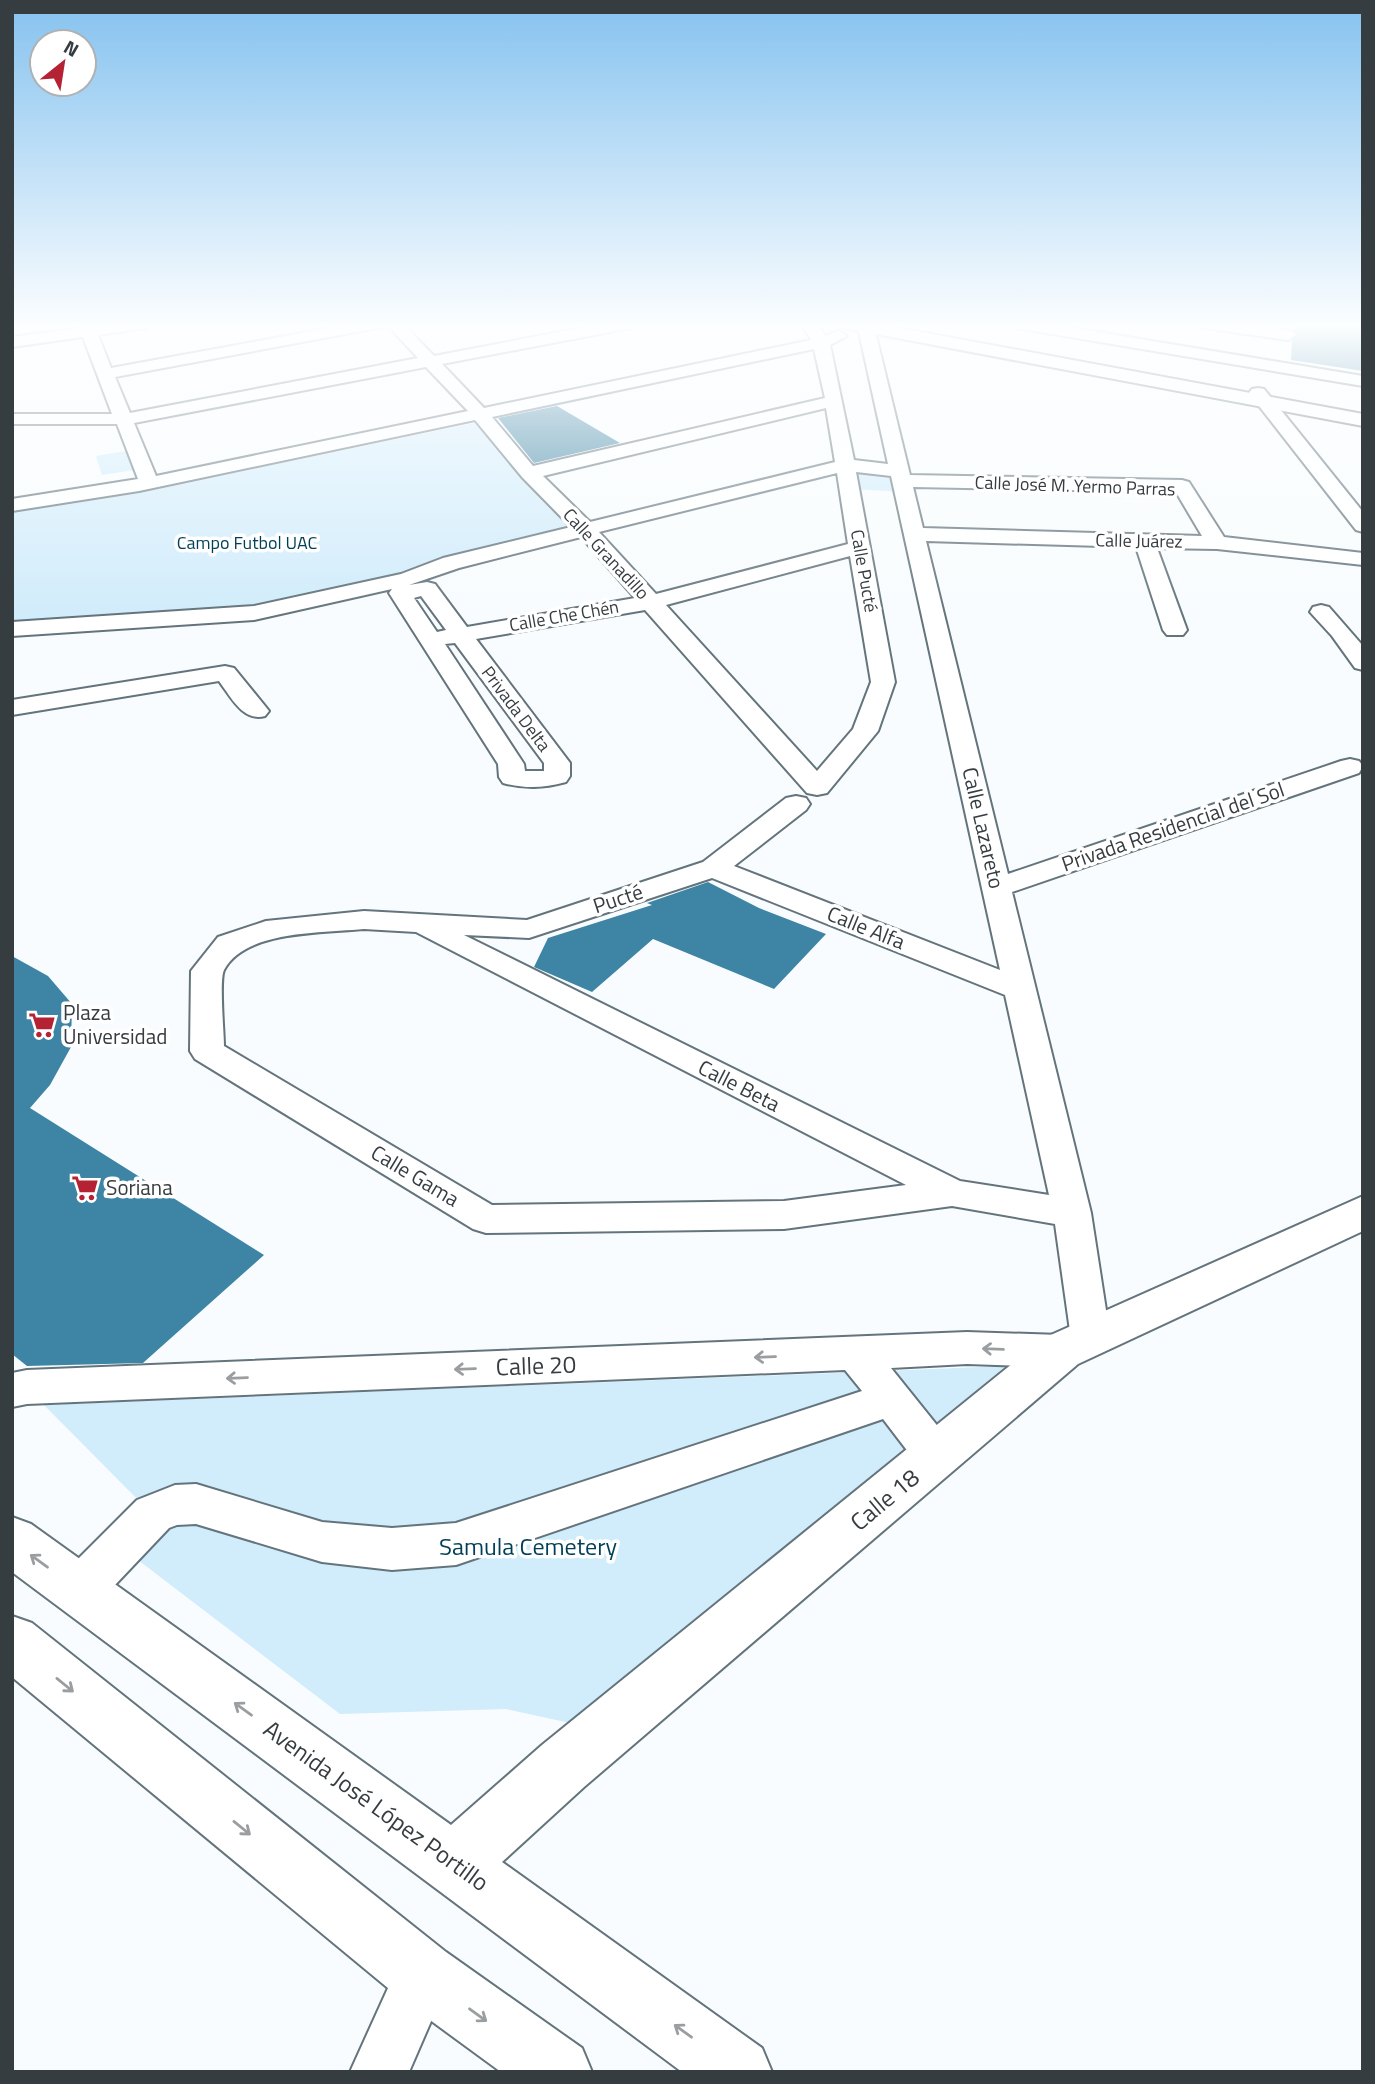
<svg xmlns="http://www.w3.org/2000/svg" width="1375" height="2084" font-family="'Titillium Web',sans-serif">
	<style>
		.green { fill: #d1ecfb }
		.building { fill: #3e84a4 }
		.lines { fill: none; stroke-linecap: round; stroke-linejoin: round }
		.minor-casing { stroke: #64747c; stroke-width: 4 }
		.major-casing { stroke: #64747c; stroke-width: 4 }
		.minor { fill: #fff; fill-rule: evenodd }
		.major { fill: #fff; fill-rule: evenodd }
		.oneway { stroke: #9a9ea0 }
		.labels { text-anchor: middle; stroke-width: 7; stroke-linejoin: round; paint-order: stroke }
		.far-street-label { font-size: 18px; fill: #363d40; stroke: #fff }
		.far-park-label { font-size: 18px; fill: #003f57; stroke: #fff }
		.street-label { font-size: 21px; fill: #363d40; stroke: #fff }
		.poi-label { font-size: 21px; fill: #363d40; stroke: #fff; text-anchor: start }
		.near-street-label { font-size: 24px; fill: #363d40; stroke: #fff }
		.near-park-label { font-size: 24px; fill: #003f57; stroke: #fff }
	</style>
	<rect width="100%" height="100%" fill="#f9fcfe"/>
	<path class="green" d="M474,423l112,107 -332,83 -242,16v-121l157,-22z
		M126,451l8,19 -32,5 -6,-19z
		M848,466l49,6 6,20 -51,-3z
		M1006,1366l-436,357 -64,-14 -166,5 -206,-157 23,-38 -113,-114z"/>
	<path class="building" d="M1294,323h69v48l-72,-11 1,-20 6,-4 -5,-6z
		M557,406l63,37 -86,20 -36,-45z
		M708,882l51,26 67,26 -52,55 -121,-50 -61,53 -58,-25 14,-29 104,-33 -5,-2z
		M12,956l36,20 24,28 -1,43 -21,38 -20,23 234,147 -121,108 -116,3 -15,-12z"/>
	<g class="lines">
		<defs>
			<path id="minor" d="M77,323h16l1,3 60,-3 -8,5 -48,7 13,33 246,-45h45l32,33 172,-33h33l-8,5 -189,36 42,44 327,-68 -10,-17h16l8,13 14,-5 8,5 -17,9 24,115 34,4 -31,-141h16l37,152 272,5 7,2 35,55 139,16v12l-146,-16 -60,-1 30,82 -4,5h-16l-4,-5 -27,-83 -210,-6 82,333 333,-113 9,-2 9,2 4,5 -4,7 -347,119 79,321 19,123 -6,11 -14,5 -10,-3 -5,14 -14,4 -94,-3 -76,4 61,76 7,13 -7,13 -15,6 -15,-6 -39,-51 -427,146 -64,5 -70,-8 -126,-38 -19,1 -8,3 -73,77 -17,7 -17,-7 -6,-15 6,-15 75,-75 38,-15 21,-1 126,38 70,6 64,-5 406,-132 -17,-21 -818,34 -15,3v-34l15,-3 940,-38 94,3 10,3 -16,-114 -103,-18 -168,23 -298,4 -13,-4 -278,-170 -5,-8 1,-80 27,-34 48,-16 98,-10 163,9 176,-58 83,-64 10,-2 10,2 4,6 -4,6 -72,56 266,104 -109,-494 -35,-4 39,210 -17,49 -51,62 -10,2 -10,-2 -162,-183 -169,29 94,124v13l-4,6c-23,6 -40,7 -63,1l-4,-6 -1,-13 -109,-171 3,-4 -138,31 -242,16v-14l242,-16 147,-32 42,-16 128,-31 -49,-50 -47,-57 -336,71 -127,20v-12l126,-20 -21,-55h-105v-10h100l-29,-77 -71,10v-10l67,-9zM388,326l30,32 -288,55 -15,-36zM814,349l11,49 -292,68 -41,-49zM426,367l42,44 -312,65 -22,-53zM826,408l9,54 -245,60 -47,-46zM837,473l11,71 -192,50 -57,-62zM913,487l263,5 26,44 -279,-8zM581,537l54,61 -168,29 -32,-43 -8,-2 -18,3 50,-17zM850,556l21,126 -18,47 -36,42 -151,-166zM421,596l25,34 -9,2 -23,-34zM455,643l89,120v8h-19l-1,-7 -79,-120zM712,878l293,117 44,200 -89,-14 -496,-246 65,3zM364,929l52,3 490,253 -122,16 -292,4 -268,-159c0,-14 -5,-66 0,-76 21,-40 100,-37 140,-41z
				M1008,323h36l319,53v10l-347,-58z
				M1195,323c20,0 88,-1 101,12l-8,5 -85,-12z
				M1258,388l6,1 99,123v20l-7,-2 -104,-133 -3,-4 3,-4z
				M1321,605l8,2 34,39v24l-8,-2 -23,-32 -22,-24 3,-5z
				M225,666l9,2 31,38 4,5 -4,5c-22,6 -34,-19 -46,-35l-207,34v-15z
				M423,1947l20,8 8,20 -42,97h-59l53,-117z"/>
			<path id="major" d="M835,323h38l490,91v12l-519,-98z
				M1363,1196v35l-285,133 -494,423 -82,75 260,186 10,24h-90l-670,-500v-55l19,7 420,301 91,-80 502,-407z
				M12,1616l20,7 414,329 136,96 10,24h-91l-101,-74 -388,-321z"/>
		</defs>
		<use href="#minor" class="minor-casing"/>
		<use href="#major" class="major-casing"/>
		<use href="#minor" class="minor"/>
		<use href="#major" class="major"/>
	</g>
	<defs><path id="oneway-shaft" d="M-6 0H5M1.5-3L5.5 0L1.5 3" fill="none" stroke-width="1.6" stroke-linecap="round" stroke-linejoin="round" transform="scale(1.75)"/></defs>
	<g class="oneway">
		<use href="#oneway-shaft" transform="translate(993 1349) rotate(-178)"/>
		<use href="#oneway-shaft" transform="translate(765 1357) rotate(178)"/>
		<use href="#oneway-shaft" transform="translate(465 1369) rotate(178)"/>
		<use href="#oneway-shaft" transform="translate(237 1378) rotate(178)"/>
		<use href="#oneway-shaft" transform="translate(39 1561) rotate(-144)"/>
		<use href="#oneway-shaft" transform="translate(65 1685) rotate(39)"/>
		<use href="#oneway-shaft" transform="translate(243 1709) rotate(-144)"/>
		<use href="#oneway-shaft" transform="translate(242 1828) rotate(39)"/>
		<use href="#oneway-shaft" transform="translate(478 2015) rotate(36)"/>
		<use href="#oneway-shaft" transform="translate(683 2031) rotate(-144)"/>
	</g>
	<linearGradient id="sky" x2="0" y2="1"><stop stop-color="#85c2ef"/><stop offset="0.53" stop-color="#fcfeff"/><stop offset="1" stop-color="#fcfeff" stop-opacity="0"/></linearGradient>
	<rect width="1375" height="615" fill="url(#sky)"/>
	<defs>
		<symbol id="supermarket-bare" viewBox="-9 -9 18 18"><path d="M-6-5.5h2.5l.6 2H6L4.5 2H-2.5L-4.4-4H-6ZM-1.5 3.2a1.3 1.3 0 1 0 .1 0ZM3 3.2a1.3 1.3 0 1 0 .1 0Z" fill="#b42234" stroke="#fff" stroke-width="2.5" paint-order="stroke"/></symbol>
	</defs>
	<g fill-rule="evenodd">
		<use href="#supermarket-bare" x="23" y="1006" width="38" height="38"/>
		<use href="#supermarket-bare" x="66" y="1169" width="38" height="38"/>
	</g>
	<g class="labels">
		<g class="far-street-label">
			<text transform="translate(1075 486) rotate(2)" y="6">Calle José M. Yermo Parras</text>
			<text transform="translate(1139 541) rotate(1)" y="6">Calle Juárez</text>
			<text transform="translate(606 554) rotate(47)" y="6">Calle Granadillo</text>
			<text transform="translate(864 571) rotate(80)" y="6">Calle Pucté</text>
			<text transform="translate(564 616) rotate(-10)" y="6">Calle Che Chén</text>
			<text transform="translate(516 709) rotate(53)" y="6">Privada Delta</text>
		</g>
		<g class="far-park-label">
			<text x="247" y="549">Campo Futbol UAC</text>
		</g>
		<g class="street-label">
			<text transform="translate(1173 827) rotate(-19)" y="7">Privada Residencial del Sol</text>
			<text transform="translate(983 828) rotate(77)" y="7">Calle Lazareto</text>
			<text transform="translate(618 899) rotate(-18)" y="7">Pucté</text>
			<text transform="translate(866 928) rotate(22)" y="7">Calle Alfa</text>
			<text transform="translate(739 1086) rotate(27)" y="7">Calle Beta</text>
			<text transform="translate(415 1176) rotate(31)" y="7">Calle Gama</text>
		</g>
		<g class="poi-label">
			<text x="63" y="1020">Plaza<tspan x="63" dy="24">Universidad</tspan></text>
			<text x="106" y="1195">Soriana</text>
		</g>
		<g class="near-street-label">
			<text transform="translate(536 1366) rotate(-2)" y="8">Calle 20</text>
			<text transform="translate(885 1500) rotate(-40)" y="8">Calle 18</text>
			<text transform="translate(376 1806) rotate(36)" y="8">Avenida José López Portillo</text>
		</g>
		<g class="near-park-label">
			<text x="528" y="1555">Samula Cemetery</text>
		</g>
	</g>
	<rect width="1375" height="2084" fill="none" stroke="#363d40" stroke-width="28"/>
	<g transform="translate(63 63) rotate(30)"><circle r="33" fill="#ffffff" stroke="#afb1b3" stroke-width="2"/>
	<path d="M0-5L12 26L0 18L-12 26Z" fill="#b42234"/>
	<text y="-10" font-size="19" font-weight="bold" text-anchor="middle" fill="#363d40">N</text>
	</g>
</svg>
